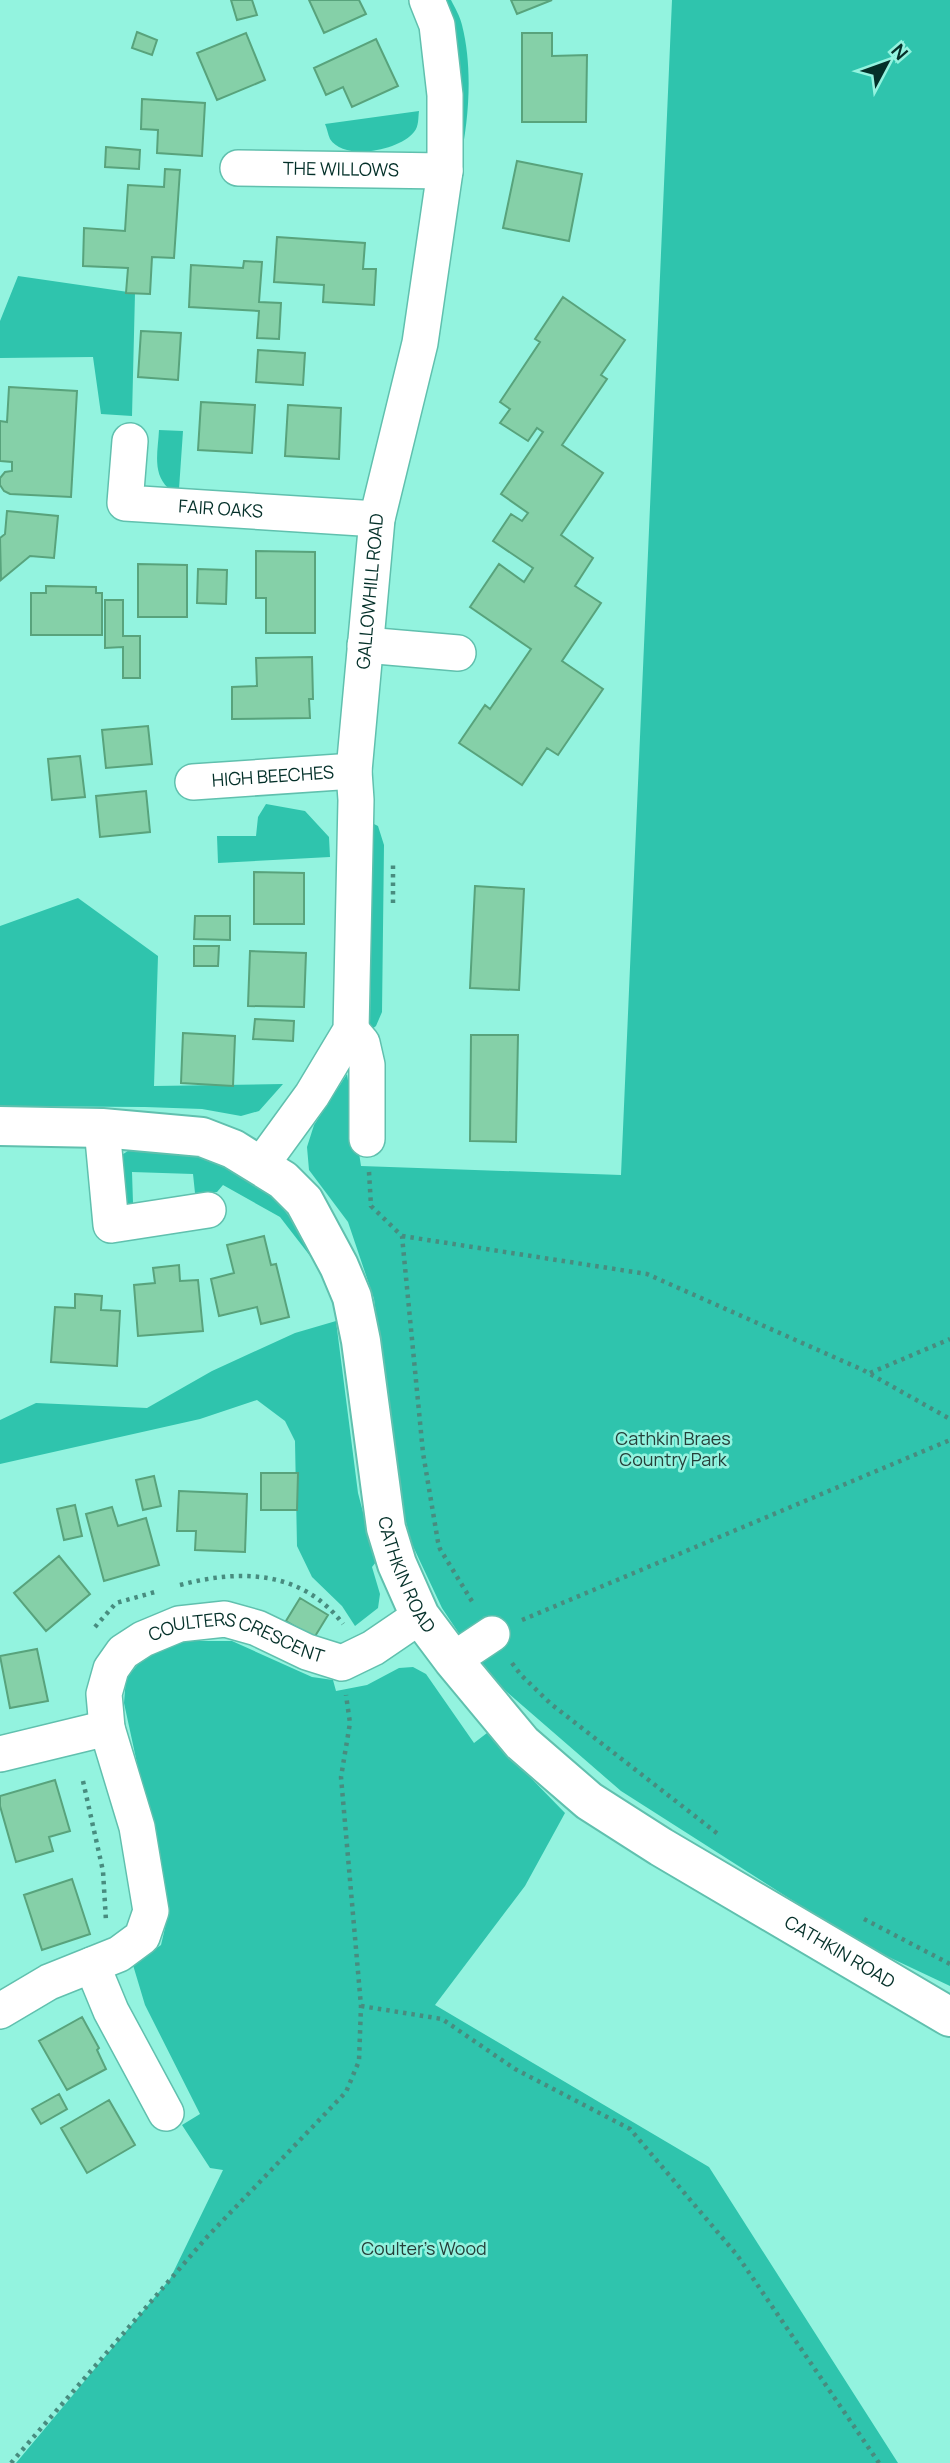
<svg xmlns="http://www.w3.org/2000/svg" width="950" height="2463" font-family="Manrope,sans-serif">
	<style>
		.green { fill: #2fc4ad }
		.building { fill: #85d0a8; stroke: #58a37c; stroke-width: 2 }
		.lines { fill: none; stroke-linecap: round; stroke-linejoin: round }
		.minor-casing { stroke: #60c0ae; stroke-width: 38 }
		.major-casing { stroke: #60c0ae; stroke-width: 42 }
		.path { stroke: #488c7f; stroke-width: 4.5; stroke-dasharray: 3.5 5; stroke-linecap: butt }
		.minor { stroke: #fff; stroke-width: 35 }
		.major { stroke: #fff; stroke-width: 38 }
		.labels { text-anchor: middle; stroke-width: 5; stroke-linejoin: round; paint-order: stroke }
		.street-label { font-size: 18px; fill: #043029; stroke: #93f3df }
		.park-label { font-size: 18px; fill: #253f39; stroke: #93f3df }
	</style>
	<rect width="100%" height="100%" fill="#93f3df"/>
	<path class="green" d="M440,0h11c4,8 9,16 11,25 11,43 7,94 -2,137z
		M672,0h278v1986l-91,-43 -238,-152 -135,-117 -44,-66 -31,-66 -10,-40 -27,-203 -26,-77 -39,-52 -2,-23 7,-22 33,-51 14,92 260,9z
		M419,111c-1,7 0,15 -5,21 -14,18 -69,30 -84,7 -2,-4 -3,-11 -5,-15z
		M18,276l117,17 -3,123 -31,-2 -8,-57 -93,1v-37z
		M159,430l24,1 -4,58 -11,-1c-16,-15 -10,-37 -9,-58z
		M266,804l39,7 24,26 1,20 -112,6 -1,-27h39l2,-19z
		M372,823l6,3 6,19 -2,167 -6,14 -4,3 -2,-5z
		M78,898l80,58 -4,130 129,-2 -24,27 -18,5 -39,-7 -57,-2 -145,-1v-180z
		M134,1147h28l48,11 64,40 29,35 11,28 -34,-44 -57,-32 -6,7 -22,1 -2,-19 -61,-2 1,31h-6l-13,-11 3,-34z
		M336,1321l22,172 18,69 -4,5 8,27 -2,14 -23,18 -13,-20 -30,-29 -15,-31 -2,-105 -10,-20 -28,-21 -57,19 -200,45v-44l36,-17 111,5 65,-37 83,-38z
		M187,1641h45l80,36 21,3 3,11 31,-6 32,-17 14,-1 13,7 48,69 13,-10 78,80 -40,73 -90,119 274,162 189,296h-882l154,-184 53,-109 -13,-2 -28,-43 18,-11 -55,-109 -12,-40 28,-20 8,-34 -45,-208 2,-25 21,-24z"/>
	<path class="building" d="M231,0h21l5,15 -20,5z
		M309,0h50l7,14 -42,19z
		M511,0h41l-35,14z
		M137,32l20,8 -5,15 -20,-7z
		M246,33l19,47 -48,20 -20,-47z
		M522,33h30v23l35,-1 -1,67h-64z
		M376,39l22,47 -46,21 -9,-20 -17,8 -12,-27z
		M142,99l63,4 -3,53 -45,-3 1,-23 -17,-1z
		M106,147l34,3 -1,19 -34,-2z
		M517,161l65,13 -13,67 -66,-13z
		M165,169l15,1 -6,88 -22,-1 -2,37 -24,-1 2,-25 -45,-2 1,-38 41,3 3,-46 36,2z
		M277,237l88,6 -2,26h13l-2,36 -51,-3 1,-17 -50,-3z
		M244,261l18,1 -3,40 22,1 -2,36 -22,-1 2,-27 -70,-4 2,-42 52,3z
		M563,297l62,43 -24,35 6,4 -45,66 41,28 -42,62 32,23 -18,28 26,17 -39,58 41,28 -45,66 -11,-7 -25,37 -63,-42 26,-38 5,4 41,-60 -61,-42 29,-43 25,18 9,-14 -40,-27 18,-27 11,7 6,-8 -27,-19 42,-62 -6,-4 -9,13 -28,-18 10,-14 -10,-7 40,-60 -5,-3z
		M141,331l40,2 -3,47 -40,-3z
		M258,350l47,3 -2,32 -47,-3z
		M9,387l68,4 -6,106 -61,-3 -6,-3 -4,-6v-7l5,-6 7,-1v-9l-12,-1v-40l7,1z
		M201,402l54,3 -3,48 -54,-3z
		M288,405l53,3 -2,51 -54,-3z
		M7,511l51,5 -4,42 -24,-2 -29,24 -1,-42 5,-4z
		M256,551l59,1v81h-49v-35h-10z
		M138,564l49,1v52h-49z
		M198,569l29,1 -1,34 -29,-1z
		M46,586l50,1v6h6v42h-71v-42h15z
		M105,600h18v36h17v42h-17v-31l-18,1z
		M312,657l1,42h-4l1,19 -78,1v-32l25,-1 -1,-28z
		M148,726l4,38 -46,4 -4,-38z
		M80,756l5,41 -33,3 -4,-41z
		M146,791l4,41 -50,5 -4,-41z
		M254,872l50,1v51h-50z
		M475,886l49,3 -5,101 -49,-2z
		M195,916h35v24l-36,-1z
		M194,946h25l-1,20h-24z
		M250,951l56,2 -2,54 -56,-1z
		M255,1019l39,2 -1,20 -40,-2z
		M183,1033l52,3 -2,50 -52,-3z
		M471,1035h47l-2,107 -46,-1z
		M264,1236l7,29 5,-1 13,53 -28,7 -4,-17 -38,9 -8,-37 23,-6 -7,-28z
		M179,1265l1,16 18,-1 5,51 -65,5 -4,-51 21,-2 -2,-15z
		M75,1294l27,2 -1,14 19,1 -3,55 -66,-4 4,-55 20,1z
		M261,1473h37l-1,37h-36z
		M154,1476l7,30 -18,4 -7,-30z
		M179,1491l68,3 -2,58 -50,-2 1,-19h-19z
		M75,1505l7,31 -18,4 -7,-31z
		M112,1507l6,19 28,-8 13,47 -55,16 -18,-67z
		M59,1556l31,38 -44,37 -32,-38z
		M300,1598l28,17 -14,23 -28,-17z
		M37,1649l11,52 -38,7 -10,-52z
		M55,1780l15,51 -21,6 4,14 -37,11 -16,-56v-10z
		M72,1879l18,55 -48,16 -18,-55z
		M82,2017l17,31 -2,2 9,19 -39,21 -28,-49z
		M59,2094l8,15 -26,15 -9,-15z
		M109,2100l26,45 -48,28 -26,-45z"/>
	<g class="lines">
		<defs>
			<g id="minor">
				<path id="s1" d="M238,168l207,3"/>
				<path id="s2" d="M130,441l-5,62 252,16"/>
				<path d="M365,645l93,8"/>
				<path id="s3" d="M193,782l161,-11"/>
				<path d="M351,1030l11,13 5,22v74"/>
				<path d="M102,1128l9,97 97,-15"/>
				<path id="s4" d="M261,1165l51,-70 39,-65 5,-230 -2,-29 23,-252 43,-176 25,-172v-76l-8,-70 -10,-25"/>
				<path d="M453,1660l39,-26"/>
				<path d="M0,1754l107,-26"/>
				<path d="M92,1965l19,46 55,102"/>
				<path id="s5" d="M0,2011l49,-29 70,-28 23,-17 9,-26 -14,-84 -30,-99 -3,-34 7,-25 12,-17 20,-13 36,-15 46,-5 32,9 50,24 35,11 31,-15 47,-32"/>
			</g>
			<g id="major">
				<path id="s6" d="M0,1126l102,2 100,9 31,12 50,31 21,21 35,65 13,31 9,44 25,187 11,36 23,52 33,44 69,83 67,58 72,46 289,170"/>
			</g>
		</defs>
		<use href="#minor" class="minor-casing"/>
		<use href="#major" class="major-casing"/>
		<path class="path" d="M393,903v-40
			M369,1172l2,34 31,30 21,217 15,89 2,7 33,54
			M402,1236l245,38 216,96 87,49
			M870,1373l80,-34
			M180,1585c60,-16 122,-15 163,39
			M522,1620l428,-180
			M95,1627l21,-24 39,-11
			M512,1663l9,12 30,29 167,130
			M83,1781l20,90 3,50
			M864,1919l86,45
			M361,2006l81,13 73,50 115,60 107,126 142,208
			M11,2463l196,-226 139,-145 13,-31 2,-55 -20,-229 9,-54 -4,-28"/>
		<use href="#minor" class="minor"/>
		<use href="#major" class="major"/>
	</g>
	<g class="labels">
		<g class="street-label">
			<text dy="6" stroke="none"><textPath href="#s1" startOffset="103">THE WILLOWS</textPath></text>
			<text dy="6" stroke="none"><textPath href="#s2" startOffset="158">FAIR OAKS</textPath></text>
			<text dy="6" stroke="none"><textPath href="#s4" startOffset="602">GALLOWHILL ROAD</textPath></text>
			<text dy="6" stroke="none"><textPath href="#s3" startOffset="80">HIGH BEECHES</textPath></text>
			<text dy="6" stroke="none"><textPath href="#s6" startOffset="716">CATHKIN ROAD</textPath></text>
			<text dy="6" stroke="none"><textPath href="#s5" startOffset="581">COULTERS CRESCENT</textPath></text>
			<text dy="6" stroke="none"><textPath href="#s6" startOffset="1304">CATHKIN ROAD</textPath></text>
		</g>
		<g class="park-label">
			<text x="673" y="1445">Cathkin Braes<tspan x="673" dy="21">Country Park</tspan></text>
			<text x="424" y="2255">Coulter's Wood</text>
		</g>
	</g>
	<g transform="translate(887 63) rotate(49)" stroke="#93f3df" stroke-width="5" paint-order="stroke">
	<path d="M0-5L12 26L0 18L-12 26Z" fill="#043029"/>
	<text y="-10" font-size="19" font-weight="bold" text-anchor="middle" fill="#043029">N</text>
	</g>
</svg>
